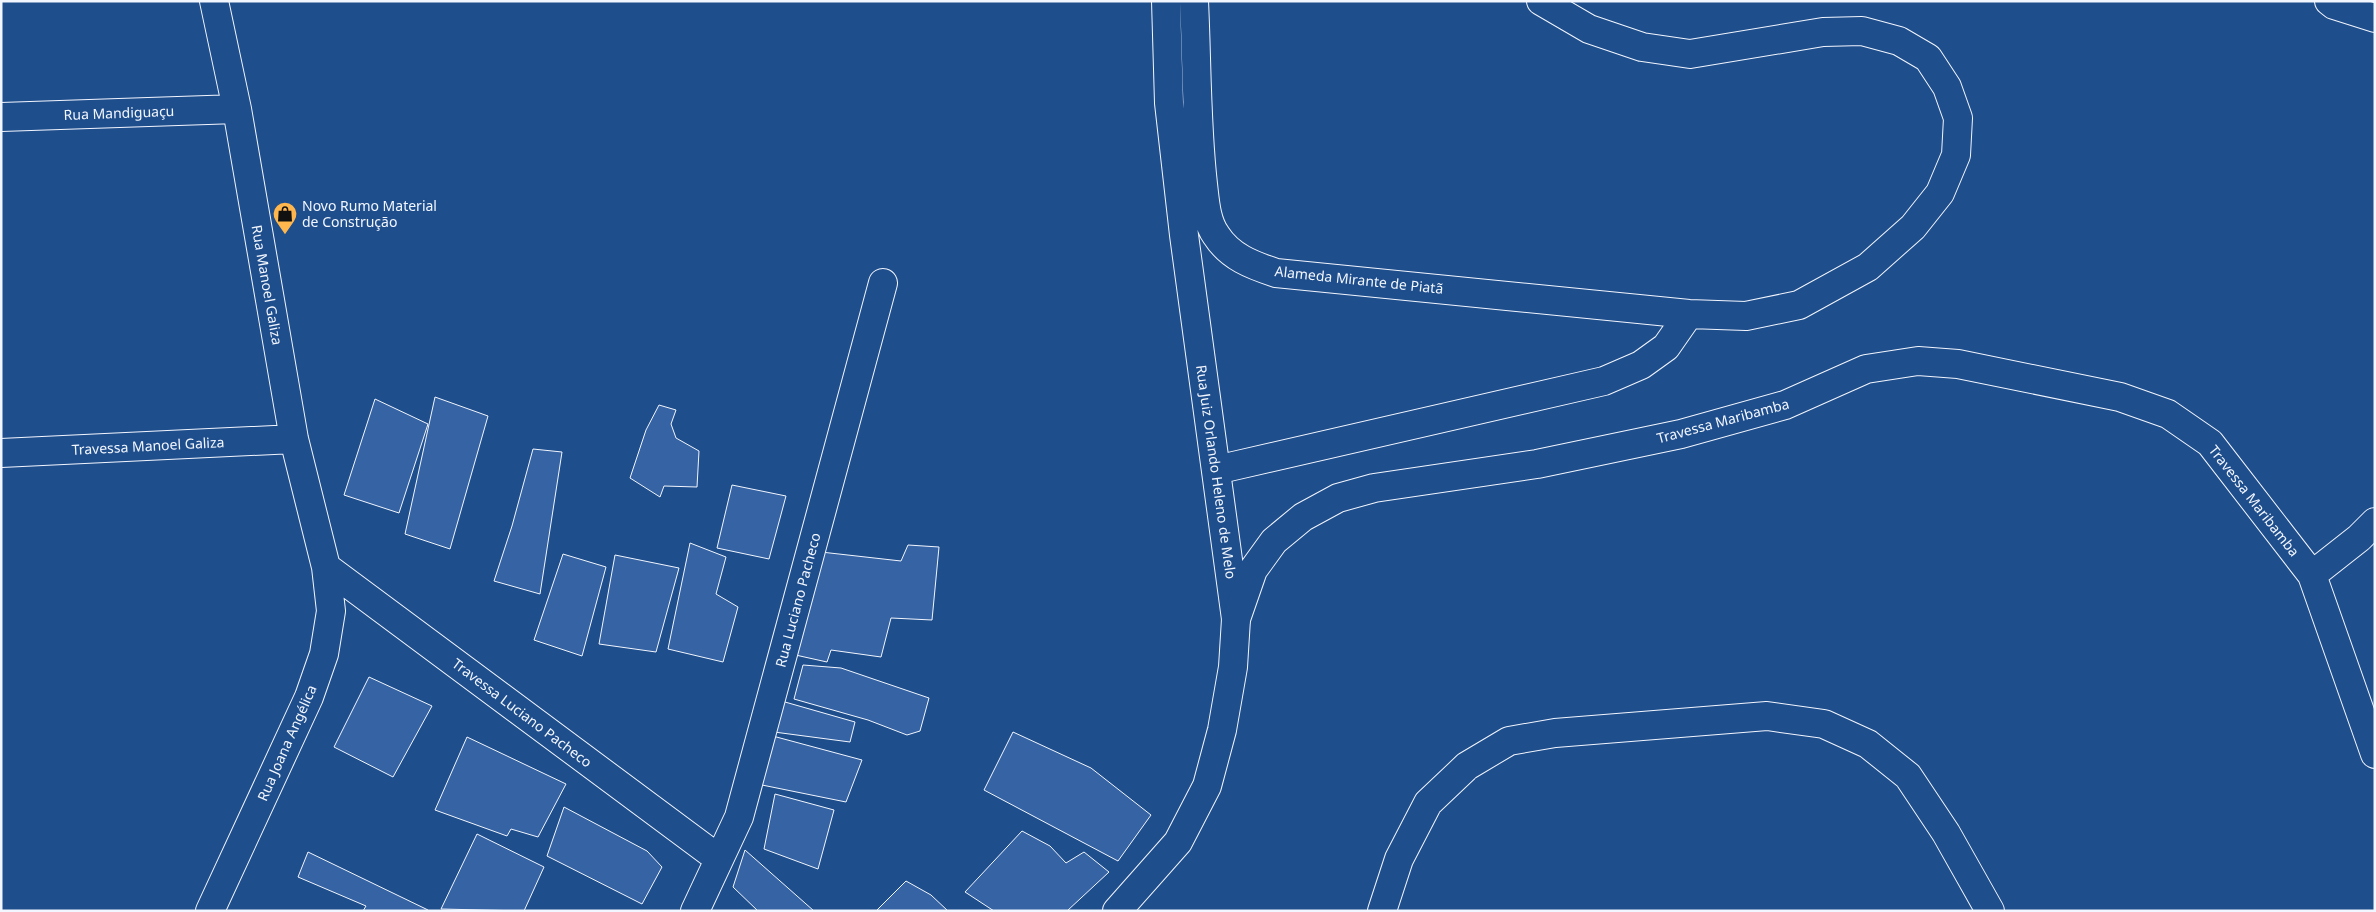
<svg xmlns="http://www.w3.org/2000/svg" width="2376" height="912" font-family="'Noto Sans',sans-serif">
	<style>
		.building { fill: #3563a3; stroke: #f2f6ff }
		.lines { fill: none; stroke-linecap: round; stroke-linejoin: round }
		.minor-casing { stroke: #f2f6ff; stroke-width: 30 }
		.major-casing { stroke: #f2f6ff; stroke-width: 30 }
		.minor { stroke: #1f4e8c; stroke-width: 28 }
		.major { stroke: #1f4e8c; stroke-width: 28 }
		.labels { text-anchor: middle; stroke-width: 4; stroke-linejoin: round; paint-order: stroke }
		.street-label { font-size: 14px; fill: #f2f6ff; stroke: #1f4e8c }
		.poi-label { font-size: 14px; fill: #f2f6ff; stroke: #1f4e8c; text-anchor: start }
	</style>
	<rect width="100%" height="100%" fill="#1f4e8c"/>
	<path class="building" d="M435,397l53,19 -38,133 -45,-15z
		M375,399l53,25 -29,89 -55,-18z
		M659,405l17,5 -5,14 5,14 23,13 -2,36 -33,-1 -4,11 -30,-19 16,-48z
		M533,449l29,3 -22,142 -46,-13 18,-55z
		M732,485l54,11 -17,63 -52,-11z
		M690,543l36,14 -10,37 22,13 -15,55 -55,-13z
		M908,545l31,2 -7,73 -41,-2 -10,39 -50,-7 -4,12 -36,-8 30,-102 80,9z
		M563,554l43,13 -24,89 -48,-16z
		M615,555l64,13 -23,84 -57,-8z
		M803,665l38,3 88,30 -9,33 -13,4 -39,-15 -74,-21z
		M369,677l63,29 -39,71 -59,-30z
		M778,700l77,22 -5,20 -76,-10z
		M1013,732l78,36 60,47 -33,46 -134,-71z
		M769,735l93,25 -16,42 -89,-18z
		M467,737l99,47 -28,53 -27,-8 -4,7 -72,-26z
		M775,794l59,16 -16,59 -54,-20z
		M564,807l83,44 15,16 -20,37 -95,-48z
		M1022,831l28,15 16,17 18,-11 25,20 -42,39h-73l-29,-19z
		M477,834l67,33 -20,44 -83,-2z
		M745,850l69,61h-56l-25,-24z
		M308,852l120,58v1h-65l3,-5 -68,-29z
		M906,881l25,14 17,16h-72z"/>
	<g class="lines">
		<defs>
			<path id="minor" d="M1166,1l3,102 15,132 52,384
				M1194,1c3,61 2,122 9,183 2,17 3,37 13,51 14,22 36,30 60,38l413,41 57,2 53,-11 69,-38 45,-40 27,-34 16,-38 2,-37 -11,-31 -19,-29 -29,-17 -37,-10 -39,1 -133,22 -48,-7 -53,-18 -48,-28
				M2329,1l5,4 41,13
				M1,117l236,-8
				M1,453l293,-14
				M1216,470l388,-89 37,-16 25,-18 23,-33
				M326,567l393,292
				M210,911l99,-214 15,-43 7,-43 -5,-44 -32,-128 -57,-330 -23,-108
				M695,911l44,-94 144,-534
				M1382,911l17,-52 29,-56 39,-37 42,-25 46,-8 212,-17 57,8 44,20 40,32 38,57 44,78"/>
			<path id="major" d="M2312,575l47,-37 16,-16
				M1117,911l61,-69 29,-56 15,-56 11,-63 3,-48 17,-49 21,-29 29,-24 35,-19 36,-10 163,-24 144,-30 104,-29 81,-36 52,-8 40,3 162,33 48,17 42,29 102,132 63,179"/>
		</defs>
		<use href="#minor" class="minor-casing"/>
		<use href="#major" class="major-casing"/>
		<use href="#minor" class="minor"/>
		<use href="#major" class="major"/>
	</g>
	<defs>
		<symbol id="shop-pin" viewBox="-11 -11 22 30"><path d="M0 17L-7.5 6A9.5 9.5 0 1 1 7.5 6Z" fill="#ffb74d" stroke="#1f4e8c"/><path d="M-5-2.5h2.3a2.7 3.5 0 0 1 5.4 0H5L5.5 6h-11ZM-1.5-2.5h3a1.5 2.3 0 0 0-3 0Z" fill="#111"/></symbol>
	</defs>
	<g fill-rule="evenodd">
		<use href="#shop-pin" x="271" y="200" width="28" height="38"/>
	</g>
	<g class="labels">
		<g class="street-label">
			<text transform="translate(119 113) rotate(-2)" y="5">Rua Mandiguaçu</text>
			<text transform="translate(1359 280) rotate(6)" y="5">Alameda Mirante de Piatã</text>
			<text transform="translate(267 285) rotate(80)" y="5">Rua Manoel Galiza</text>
			<text transform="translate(1723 421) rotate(-15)" y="5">Travessa Maribamba</text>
			<text transform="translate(148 446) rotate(-3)" y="5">Travessa Manoel Galiza</text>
			<text transform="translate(1216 472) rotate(82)" y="5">Rua Juiz Orlando Heleno de Melo</text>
			<text transform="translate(2254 501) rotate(52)" y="5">Travessa Maribamba</text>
			<text transform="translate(798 600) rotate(-75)" y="5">Rua Luciano Pacheco</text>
			<text transform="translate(522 713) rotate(37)" y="5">Travessa Luciano Pacheco</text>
			<text transform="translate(287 743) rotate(-66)" y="5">Rua Joana Angélica</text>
		</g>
		<g class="poi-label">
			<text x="302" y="211">Novo Rumo Material<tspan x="302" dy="16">de Construção</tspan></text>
		</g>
	</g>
	<rect width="2376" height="912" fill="none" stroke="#f2f6ff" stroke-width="5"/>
</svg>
